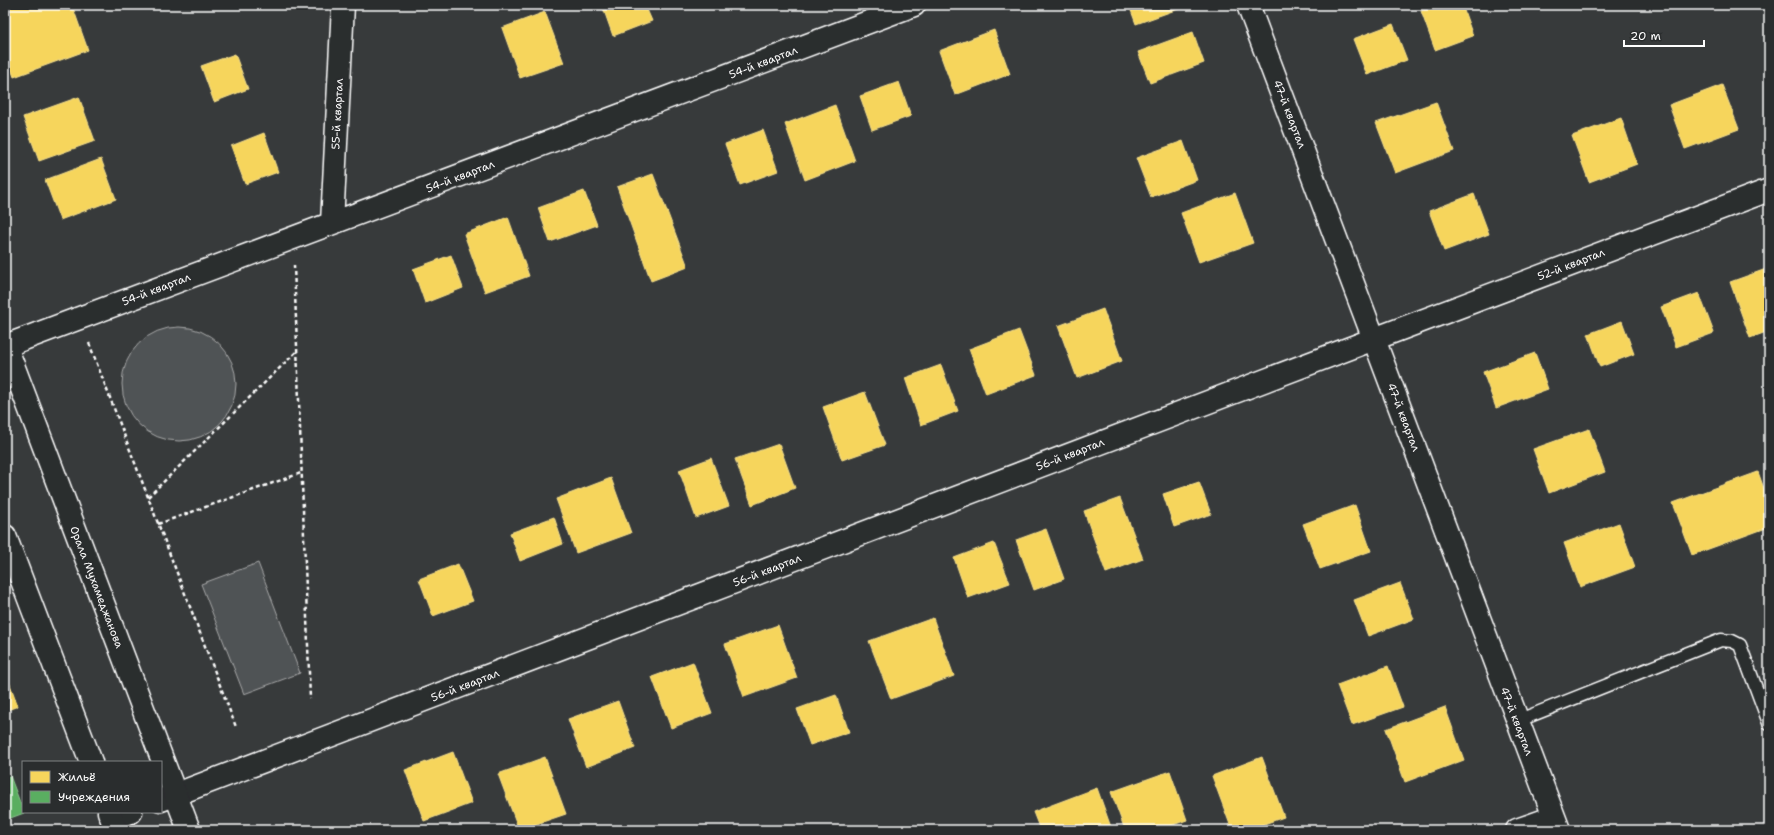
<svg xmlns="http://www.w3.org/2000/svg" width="1774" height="835" font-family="'Shantell Sans',sans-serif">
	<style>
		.green { fill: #505354; stroke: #a8a9aa }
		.homes { fill: #f6d55c; stroke: #f9e28d }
		.public { fill: #5aae61; stroke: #8cc690 }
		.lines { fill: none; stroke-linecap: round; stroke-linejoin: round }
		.lane-casing { stroke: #fff; stroke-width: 15 }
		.street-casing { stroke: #fff; stroke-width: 25 }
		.secondary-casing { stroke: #fff; stroke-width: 25 }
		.path { stroke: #fff; stroke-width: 2.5; stroke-dasharray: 4 3; stroke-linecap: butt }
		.lane { stroke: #2a2d2e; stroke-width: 12 }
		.street { stroke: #2a2d2e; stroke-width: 22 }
		.secondary { stroke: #2a2d2e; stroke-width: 22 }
		.labels { text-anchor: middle; stroke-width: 4; stroke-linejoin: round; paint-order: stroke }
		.street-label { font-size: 11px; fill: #fff; stroke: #2a2d2e }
	</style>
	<rect width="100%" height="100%" fill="#373a3b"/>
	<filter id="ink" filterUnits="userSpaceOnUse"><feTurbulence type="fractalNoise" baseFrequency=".025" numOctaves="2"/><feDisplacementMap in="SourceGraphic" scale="8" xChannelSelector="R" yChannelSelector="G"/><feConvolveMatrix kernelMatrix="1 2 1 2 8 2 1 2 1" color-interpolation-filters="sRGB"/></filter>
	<g filter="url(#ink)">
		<path class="green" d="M122 384a57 57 0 1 1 114 0a57 57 0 1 1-114 0Z
			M258,563l42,110 -56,21 -43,-110z"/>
		<path class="homes" d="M5,5h67l16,45 -74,27 -9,-25z
			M602,5h43l7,16 -39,15z
			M1129,5h51l1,3 -45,16z
			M1437,5h25l11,31 -38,14 -14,-39z
			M545,12l19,51 -44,15 -18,-50z
			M1393,24l14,36 -40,15 -14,-36z
			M994,30l16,44 -55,21 -16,-44z
			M1193,32l11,31 -54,20 -12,-31z
			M235,54l13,35 -34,13 -13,-36z
			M899,82l12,34 -39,14 -12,-34z
			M1722,85l17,44 -54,20 -16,-44z
			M79,97l16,44 -56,20 -16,-44z
			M1436,102l18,49 -59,22 -19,-50z
			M835,105l20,56 -50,19 -20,-56z
			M1621,118l16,46 -48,18 -17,-46z
			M763,130l15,41 -38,14 -15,-41z
			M264,133l14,39 -33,12 -14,-38z
			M1183,141l14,39 -46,17 -15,-39z
			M101,159l15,40 -56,21 -15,-40z
			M653,174l35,93 -37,14 -34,-94z
			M584,191l13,34 -47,17 -12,-34z
			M1235,193l18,50 -54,19 -18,-49z
			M1474,194l15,40 -45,17 -15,-40z
			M508,217l21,59 -44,16 -21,-58z
			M451,255l12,33 -38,15 -12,-34z
			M1769,268v63l-19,7 -20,-56z
			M1699,293l15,40 -38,14 -15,-40z
			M1103,309l19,52 -45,17 -19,-52z
			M1622,321l12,33 -34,13 -12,-33z
			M1019,330l17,45 -50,19 -17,-45z
			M1535,353l13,36 -52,19 -13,-36z
			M941,365l17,46 -37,14 -16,-47z
			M865,392l20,53 -43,15 -19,-53z
			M1589,429l16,43 -56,21 -16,-44z
			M779,444l16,44 -43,17 -17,-46z
			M711,458l18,48 -33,12 -17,-48z
			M1758,472l11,30v25l-77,28 -19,-52z
			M611,478l20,55 -55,20 -20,-54z
			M1199,482l12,32 -37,13 -11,-33z
			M1120,498l23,61 -37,14 -22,-62z
			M1355,505l16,46 -51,18 -17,-45z
			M554,517l9,27 -43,17 -10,-28z
			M1619,523l16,44 -55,20 -16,-44z
			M1046,529l18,50 -30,11 -18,-50z
			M994,543l16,40 -42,15 -14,-40z
			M458,564l15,37 -40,15 -14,-37z
			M1400,583l14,36 -46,17 -14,-36z
			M933,618l21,58 -63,23 -22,-58z
			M778,625l19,53 -53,19 -19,-53z
			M693,662l19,51 -41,15 -19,-51z
			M1388,666l15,41 -51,18 -15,-40z
			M5,671l13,35 -13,5z
			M836,695l13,37 -39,13 -13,-36z
			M618,701l17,47 -49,19 -18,-48z
			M1445,707l19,53 -59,22 -19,-53z
			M453,752l19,51 -48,18 -19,-51z
			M545,757l21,57 -47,16 -21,-56z
			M1262,757l22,60 -37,13h-15l-20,-54z
			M1170,771l17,49 -28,10h-34l-14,-38z
			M1097,788l15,42h-72l-7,-18z"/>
		<path class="public" d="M10,776l14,37 -19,7v-42z"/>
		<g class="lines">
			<defs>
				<path id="lane" d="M1517,721l204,-81 11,1 8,4 29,78"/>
				<path id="street" d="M1248,5l311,825
					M332,223l11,-218
					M5,346l909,-341
					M161,800l1213,-461 395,-149
					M112,819l19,-7
					M1517,830l37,-13"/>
				<path id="secondary" d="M5,344l184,486
					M5,536l86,226
					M109,812l7,18"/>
			</defs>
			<use href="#lane" class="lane-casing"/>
			<use href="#street" class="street-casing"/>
			<use href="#secondary" class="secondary-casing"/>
			<path class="path" d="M294,265l16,434
				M89,343l147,384
				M148,497l149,-146
				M158,524l143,-51"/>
			<use href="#lane" class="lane"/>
			<use href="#street" class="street"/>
			<use href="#secondary" class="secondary"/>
		</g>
	</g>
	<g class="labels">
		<g class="street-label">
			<text transform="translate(763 62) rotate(-21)" y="4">54-й квартал</text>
			<text transform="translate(337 114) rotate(-87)" y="4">55-й квартал</text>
			<text transform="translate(1290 114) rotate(69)" y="4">47-й квартал</text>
			<text transform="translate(460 176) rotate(-21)" y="4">54-й квартал</text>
			<text transform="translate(1571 264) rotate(-21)" y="4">52-й квартал</text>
			<text transform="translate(156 289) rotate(-21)" y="4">54-й квартал</text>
			<text transform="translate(1404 417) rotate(69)" y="4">47-й квартал</text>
			<text transform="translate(1070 454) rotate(-21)" y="4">56-й квартал</text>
			<text transform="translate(767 570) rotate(-21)" y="4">56-й квартал</text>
			<text transform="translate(97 587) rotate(69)" y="4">Орала Мухамеджанова</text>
			<text transform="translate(465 685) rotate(-21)" y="4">56-й квартал</text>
			<text transform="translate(1517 721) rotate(69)" y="4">47-й квартал</text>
		</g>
	</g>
	<rect width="1774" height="835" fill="none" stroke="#2a2d2e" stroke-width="20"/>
	<rect x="10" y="10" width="1754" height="815" fill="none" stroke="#fff" stroke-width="1.5" filter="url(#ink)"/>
	<rect x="22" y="761" width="140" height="52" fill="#2a2d2e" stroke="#7f8182"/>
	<rect x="30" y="771" width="20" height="12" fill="#f6d55c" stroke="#7f8182"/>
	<text x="58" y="781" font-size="12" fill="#ffffff">Жильё</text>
	<rect x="30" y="791" width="20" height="12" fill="#5aae61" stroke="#7f8182"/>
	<text x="58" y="801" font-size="12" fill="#ffffff">Учреждения</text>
	<path d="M1624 40v6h80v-6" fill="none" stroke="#ffffff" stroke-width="2"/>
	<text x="1630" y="40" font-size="12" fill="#ffffff" stroke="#2a2d2e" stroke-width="3" paint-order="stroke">20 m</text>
</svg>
